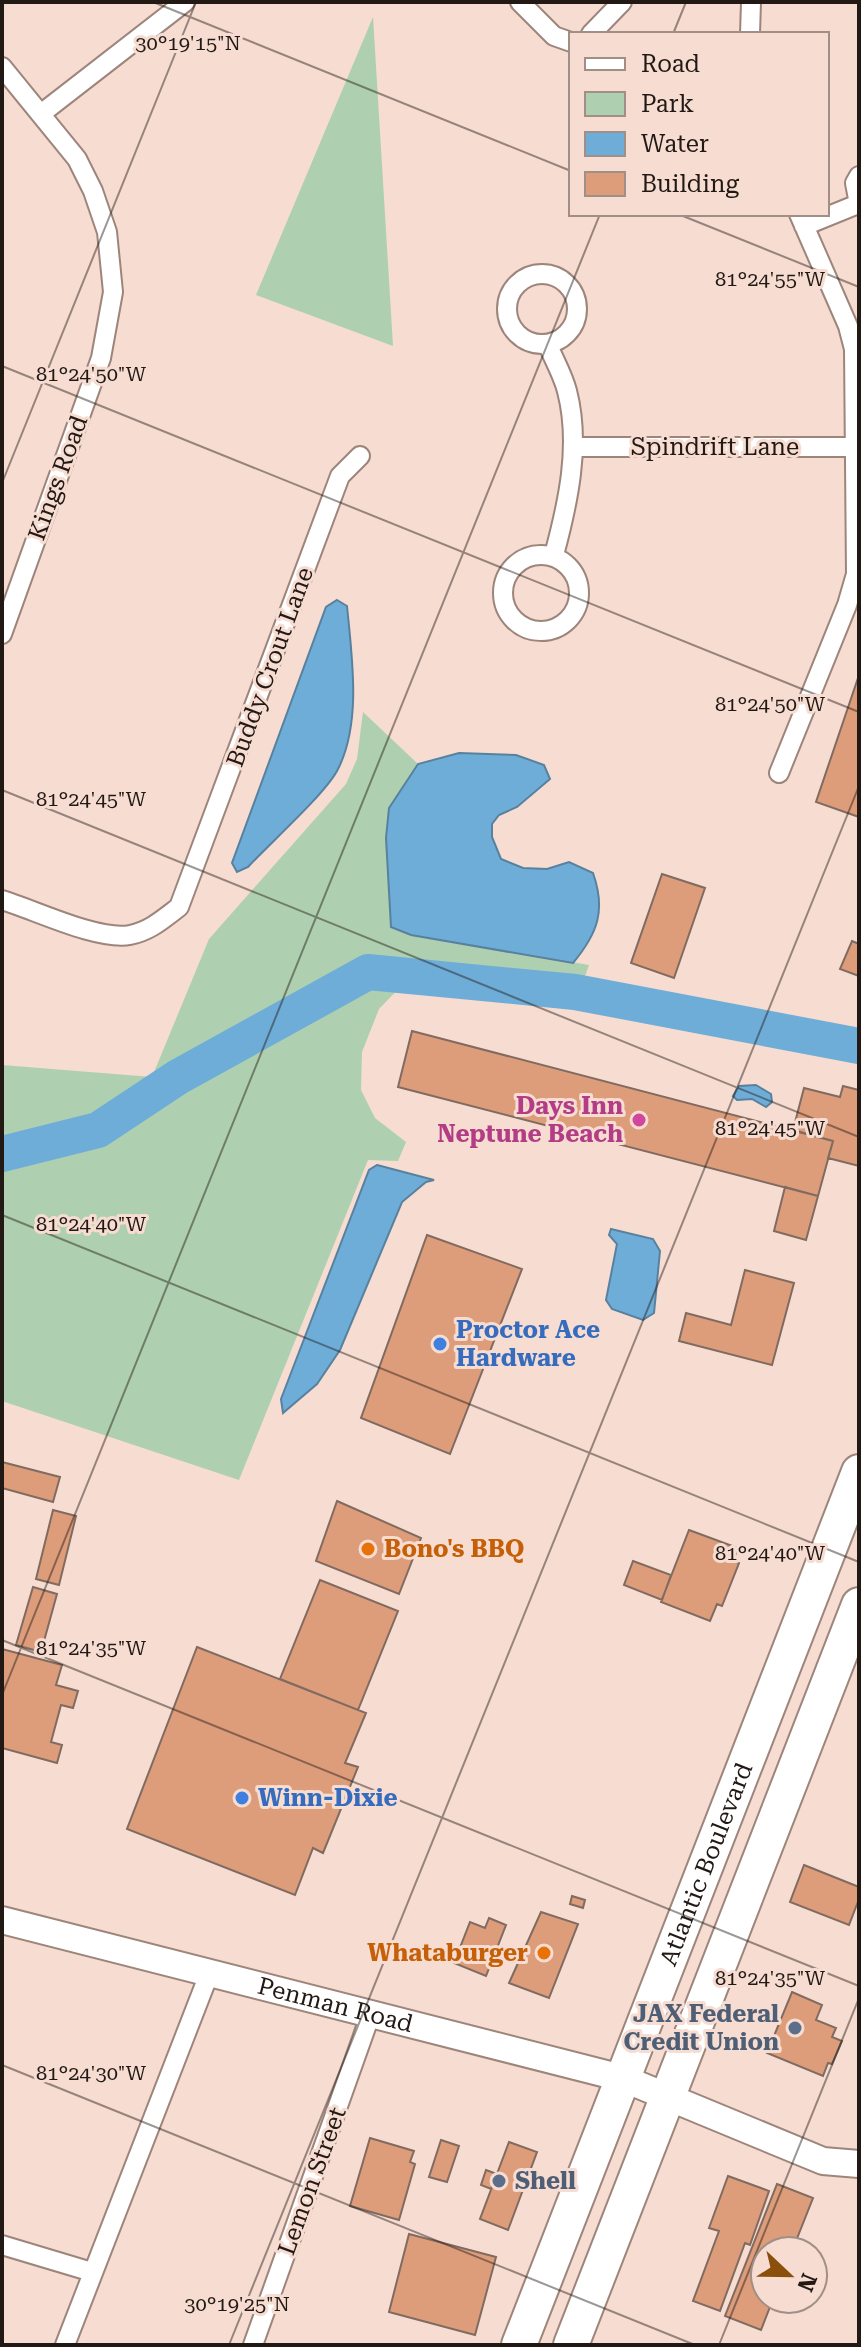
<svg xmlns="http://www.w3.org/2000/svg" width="861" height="2347" font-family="'Roboto Serif',serif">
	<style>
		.green { fill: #aed0b0 }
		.water { fill: #6fadd9; stroke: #58819e; stroke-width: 2 }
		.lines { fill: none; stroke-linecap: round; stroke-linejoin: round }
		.river { stroke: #6fadd9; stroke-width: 36 }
		.building { fill: #dd9d7b; stroke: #816b60; stroke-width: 2 }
		.street-casing { stroke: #9d857b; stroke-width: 22 }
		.secondary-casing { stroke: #9d857b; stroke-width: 30 }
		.highway-casing { stroke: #9d857b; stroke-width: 38 }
		.street { stroke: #fff; stroke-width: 18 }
		.secondary { stroke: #fff; stroke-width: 26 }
		.highway { stroke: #fff; stroke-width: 34 }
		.ticks { fill: none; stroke: #221915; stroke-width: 2; stroke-opacity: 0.45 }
		.hotel-dot { fill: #d1479c; stroke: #f6dcd1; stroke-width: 3 }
		.shop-dot { fill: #3f7fe0; stroke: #f6dcd1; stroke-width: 3 }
		.food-dot { fill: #e8710a; stroke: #f6dcd1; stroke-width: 3 }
		.service-dot { fill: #5c6f8a; stroke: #f6dcd1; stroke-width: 3 }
		.labels { text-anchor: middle; stroke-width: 6; stroke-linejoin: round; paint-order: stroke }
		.street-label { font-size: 24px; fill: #221915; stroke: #f6dcd1 }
		.hotel-label { font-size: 24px; font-weight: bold; fill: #b23c85; stroke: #f6dcd1; text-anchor: end }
		.shop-label { font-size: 24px; font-weight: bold; fill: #366cbe; stroke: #f6dcd1; text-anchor: start }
		.food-label { font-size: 24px; font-weight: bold; fill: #c56008; stroke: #f6dcd1; text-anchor: start }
		.service-label { font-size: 24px; font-weight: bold; fill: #4e5e75; stroke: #f6dcd1; text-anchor: end }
		.ticks-label { font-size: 20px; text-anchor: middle; fill: #221915; stroke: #f6dcd1; stroke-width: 6; stroke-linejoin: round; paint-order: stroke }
	</style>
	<rect width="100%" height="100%" fill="#f6dcd1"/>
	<path class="green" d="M373,17l20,329 -137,-51z
		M363,712l55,52 -29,44 2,119 20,8 178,30 -13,36 -172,-18 -25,26 -17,43 -1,38 14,28 31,24 -8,19 -30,-1 -129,320 -237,-79v-336l150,12 57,-138 137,-155 11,-25z"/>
	<path class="water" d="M337,600l10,6c5,52 15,118 -10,165 -14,25 -67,72 -89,96l-11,5 -5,-9 94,-256z
		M459,753l57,2 28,10 6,14 -33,28 -18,8 -7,9v13l9,22 22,9 24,1 22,-7 24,11c13,37 5,60 -20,90l-162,-28 -20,-8 -5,-89 3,-30 29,-44z
		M756,1085l15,9 1,8 -6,5 -14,-8 -15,1 -4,-4 6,-10z
		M377,1165l57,15 -8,2 -24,20 -62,148 -23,34 -34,29 -2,-14 88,-229z
		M611,1229l42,10 7,12 -6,62 -11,7 -31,-11 -6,-9 11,-56 -8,-9z"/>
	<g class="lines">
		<path class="river" d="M2,1154l96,-24 80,-53 190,-105 207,20 284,54"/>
	</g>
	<path class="building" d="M859,675v142l-43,-15z
		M662,874l43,14 -31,90 -43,-15z
		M852,941l7,3v32l-19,-7z
		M412,1031l421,110 -15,55 -420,-109z
		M843,1086l16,4v76l-31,-8 5,-17 -40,-11 11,-42 36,9z
		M785,1187l33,9 -12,44 -32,-9z
		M427,1235l95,34 -72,185 -89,-36z
		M745,1270l49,13 -22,82 -93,-24 7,-28 45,12z
		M2,1462l58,15 -7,25 -51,-14z
		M337,1501l84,37 -22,56 -83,-33z
		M53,1510l23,6 -17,69 -23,-6z
		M689,1530l49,18 -5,13 6,2 -17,43 -5,-2 -7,17 -49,-19z
		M633,1561l38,14 -9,25 -38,-15z
		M320,1580l78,31 -40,99 -78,-31z
		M33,1587l24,7 -16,58 -25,-7z
		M197,1647l169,66 -21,50 13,4 -35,86 -10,-5 -18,47 -168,-66z
		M2,1649l60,16 -6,20 22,6 -5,17 -12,-3 -10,37 11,3 -5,18 -55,-15z
		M804,1865l55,22v12l-10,26 -59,-23z
		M572,1896l13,4 -2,8 -13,-4z
		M541,1912l37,12 -29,74 -40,-15z
		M489,1918l17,7 -20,51 -32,-13 16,-41 15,6z
		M792,1992l30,13 -6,15 20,8 -4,9 10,4 -10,23 -4,-1 -5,13 -56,-23z
		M370,2138l44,13 -4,11 5,2 -16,56 -49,-14z
		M441,2140l18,6 -12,36 -18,-5z
		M509,2142l28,10 -29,78 -28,-11z
		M486,2170l11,4 -6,15 -10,-4z
		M728,2176l41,15 -19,54 -5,-2 -25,68 -27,-10 26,-70 -10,-3z
		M777,2184l36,14 -21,53h-27v48h8l-12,31 -36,-14z
		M409,2234l87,23 -21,78 -86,-23z"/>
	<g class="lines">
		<defs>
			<path id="street" d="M520,2l34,34 17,6
				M591,34l31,-32
				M750,34l1,-32
				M2,67l75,92 16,32 14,41 6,60 -12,66 -99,276
				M42,113l143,-111
				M859,176l-4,7 4,21
				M804,226l54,-22
				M507 309a35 35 0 1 1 70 0a35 35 0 1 1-70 0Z
				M548,345c6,15 15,30 19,46 14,54 1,112 -13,164
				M573,447h283
				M503 593a38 38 0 1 1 76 0a38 38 0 1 1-76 0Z
				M779,773l68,-168 9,-31 -2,-225 -6,-23 -49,-112
				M2,900c33,10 96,41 128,35 20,-4 33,-16 49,-28l161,-431 20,-20
				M2,2245l90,27
				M65,2345l144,-371
				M253,2345l117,-329"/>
			<g id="secondary">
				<path id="s1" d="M2,1920l620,158 201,83 36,3"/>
			</g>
			<g id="highway">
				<path id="s2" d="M519,2345l340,-873"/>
				<path d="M571,2345l288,-740"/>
			</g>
		</defs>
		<use href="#street" class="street-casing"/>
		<use href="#secondary" class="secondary-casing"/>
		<use href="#highway" class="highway-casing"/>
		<use href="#street" class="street"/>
		<use href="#secondary" class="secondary"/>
		<use href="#highway" class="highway"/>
	</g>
	<path class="ticks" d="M153,2l418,169M673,34l13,-32M678,214l181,73M2,366l857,346M2,483l194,-481M2,790l857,347M2,1215l857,347M2,1640l857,346M2,1695l598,-1481M2,2065l693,280M229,2345l630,-1559M719,2345l140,-347"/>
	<circle class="hotel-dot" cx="639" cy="1120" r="8"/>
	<g class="shop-dot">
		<circle cx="440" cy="1344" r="8"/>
		<circle cx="242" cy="1798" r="8"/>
	</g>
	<g class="food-dot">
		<circle cx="368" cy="1549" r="8"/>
		<circle cx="544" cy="1953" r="8"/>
	</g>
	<g class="service-dot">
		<circle cx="795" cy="2028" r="8"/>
		<circle cx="499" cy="2181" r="8"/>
	</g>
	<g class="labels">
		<g class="street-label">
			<text x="715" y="455">Spindrift Lane</text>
			<text transform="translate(58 478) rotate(-70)" y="8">Kings Road</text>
			<text transform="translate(270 667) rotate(-70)" y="8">Buddy Crout Lane</text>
			<text dy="8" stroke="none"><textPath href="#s2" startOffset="516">Atlantic Boulevard</textPath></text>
			<text dy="8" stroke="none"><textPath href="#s1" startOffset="344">Penman Road</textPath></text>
			<text transform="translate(312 2181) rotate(-70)" y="8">Lemon Street</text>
		</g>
		<g class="hotel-label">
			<text x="623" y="1114">Days Inn<tspan x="623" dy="28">Neptune Beach</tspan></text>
		</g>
		<g class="shop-label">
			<text x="456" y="1338">Proctor Ace<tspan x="456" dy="28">Hardware</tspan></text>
			<text x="258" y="1806">Winn-Dixie</text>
		</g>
		<g class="food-label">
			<text x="384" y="1557">Bono's BBQ</text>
			<text x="528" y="1961" text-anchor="end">Whataburger</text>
		</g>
		<g class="service-label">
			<text x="779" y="2022">JAX Federal<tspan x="779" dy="28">Credit Union</tspan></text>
			<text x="515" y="2189" text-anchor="start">Shell</text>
		</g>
	</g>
	<g class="ticks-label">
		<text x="188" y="50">30°19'15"N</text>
		<text x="770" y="286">81°24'55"W</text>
		<text x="91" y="381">81°24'50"W</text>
		<text x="770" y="711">81°24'50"W</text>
		<text x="91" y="806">81°24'45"W</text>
		<text x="770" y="1135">81°24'45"W</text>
		<text x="91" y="1231">81°24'40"W</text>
		<text x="770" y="1560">81°24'40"W</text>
		<text x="91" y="1655">81°24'35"W</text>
		<text x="770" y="1985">81°24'35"W</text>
		<text x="91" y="2080">81°24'30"W</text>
		<text x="237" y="2311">30°19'25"N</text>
	</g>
	<rect width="861" height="2347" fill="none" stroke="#221915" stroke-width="8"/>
	<rect x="569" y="32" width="260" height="184" fill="#f6dcd1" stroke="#a18e86" stroke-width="2"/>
	<rect x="585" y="58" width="40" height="12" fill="#ffffff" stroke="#a18e86" stroke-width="2"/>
	<text x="641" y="72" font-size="24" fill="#221915">Road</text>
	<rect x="585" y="92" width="40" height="24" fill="#aed0b0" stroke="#a18e86" stroke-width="2"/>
	<text x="641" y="112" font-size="24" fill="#221915">Park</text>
	<rect x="585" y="132" width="40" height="24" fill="#6fadd9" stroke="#a18e86" stroke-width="2"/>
	<text x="641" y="152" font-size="24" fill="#221915">Water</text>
	<rect x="585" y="172" width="40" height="24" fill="#dd9d7b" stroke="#a18e86" stroke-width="2"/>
	<text x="641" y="192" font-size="24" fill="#221915">Building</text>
	<g transform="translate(789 2275) rotate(112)"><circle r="38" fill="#f6dcd1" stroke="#a18e86" stroke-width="2"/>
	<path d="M0-6L14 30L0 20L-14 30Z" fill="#8a4f0b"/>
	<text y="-12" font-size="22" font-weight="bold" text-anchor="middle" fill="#221915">N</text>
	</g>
</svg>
